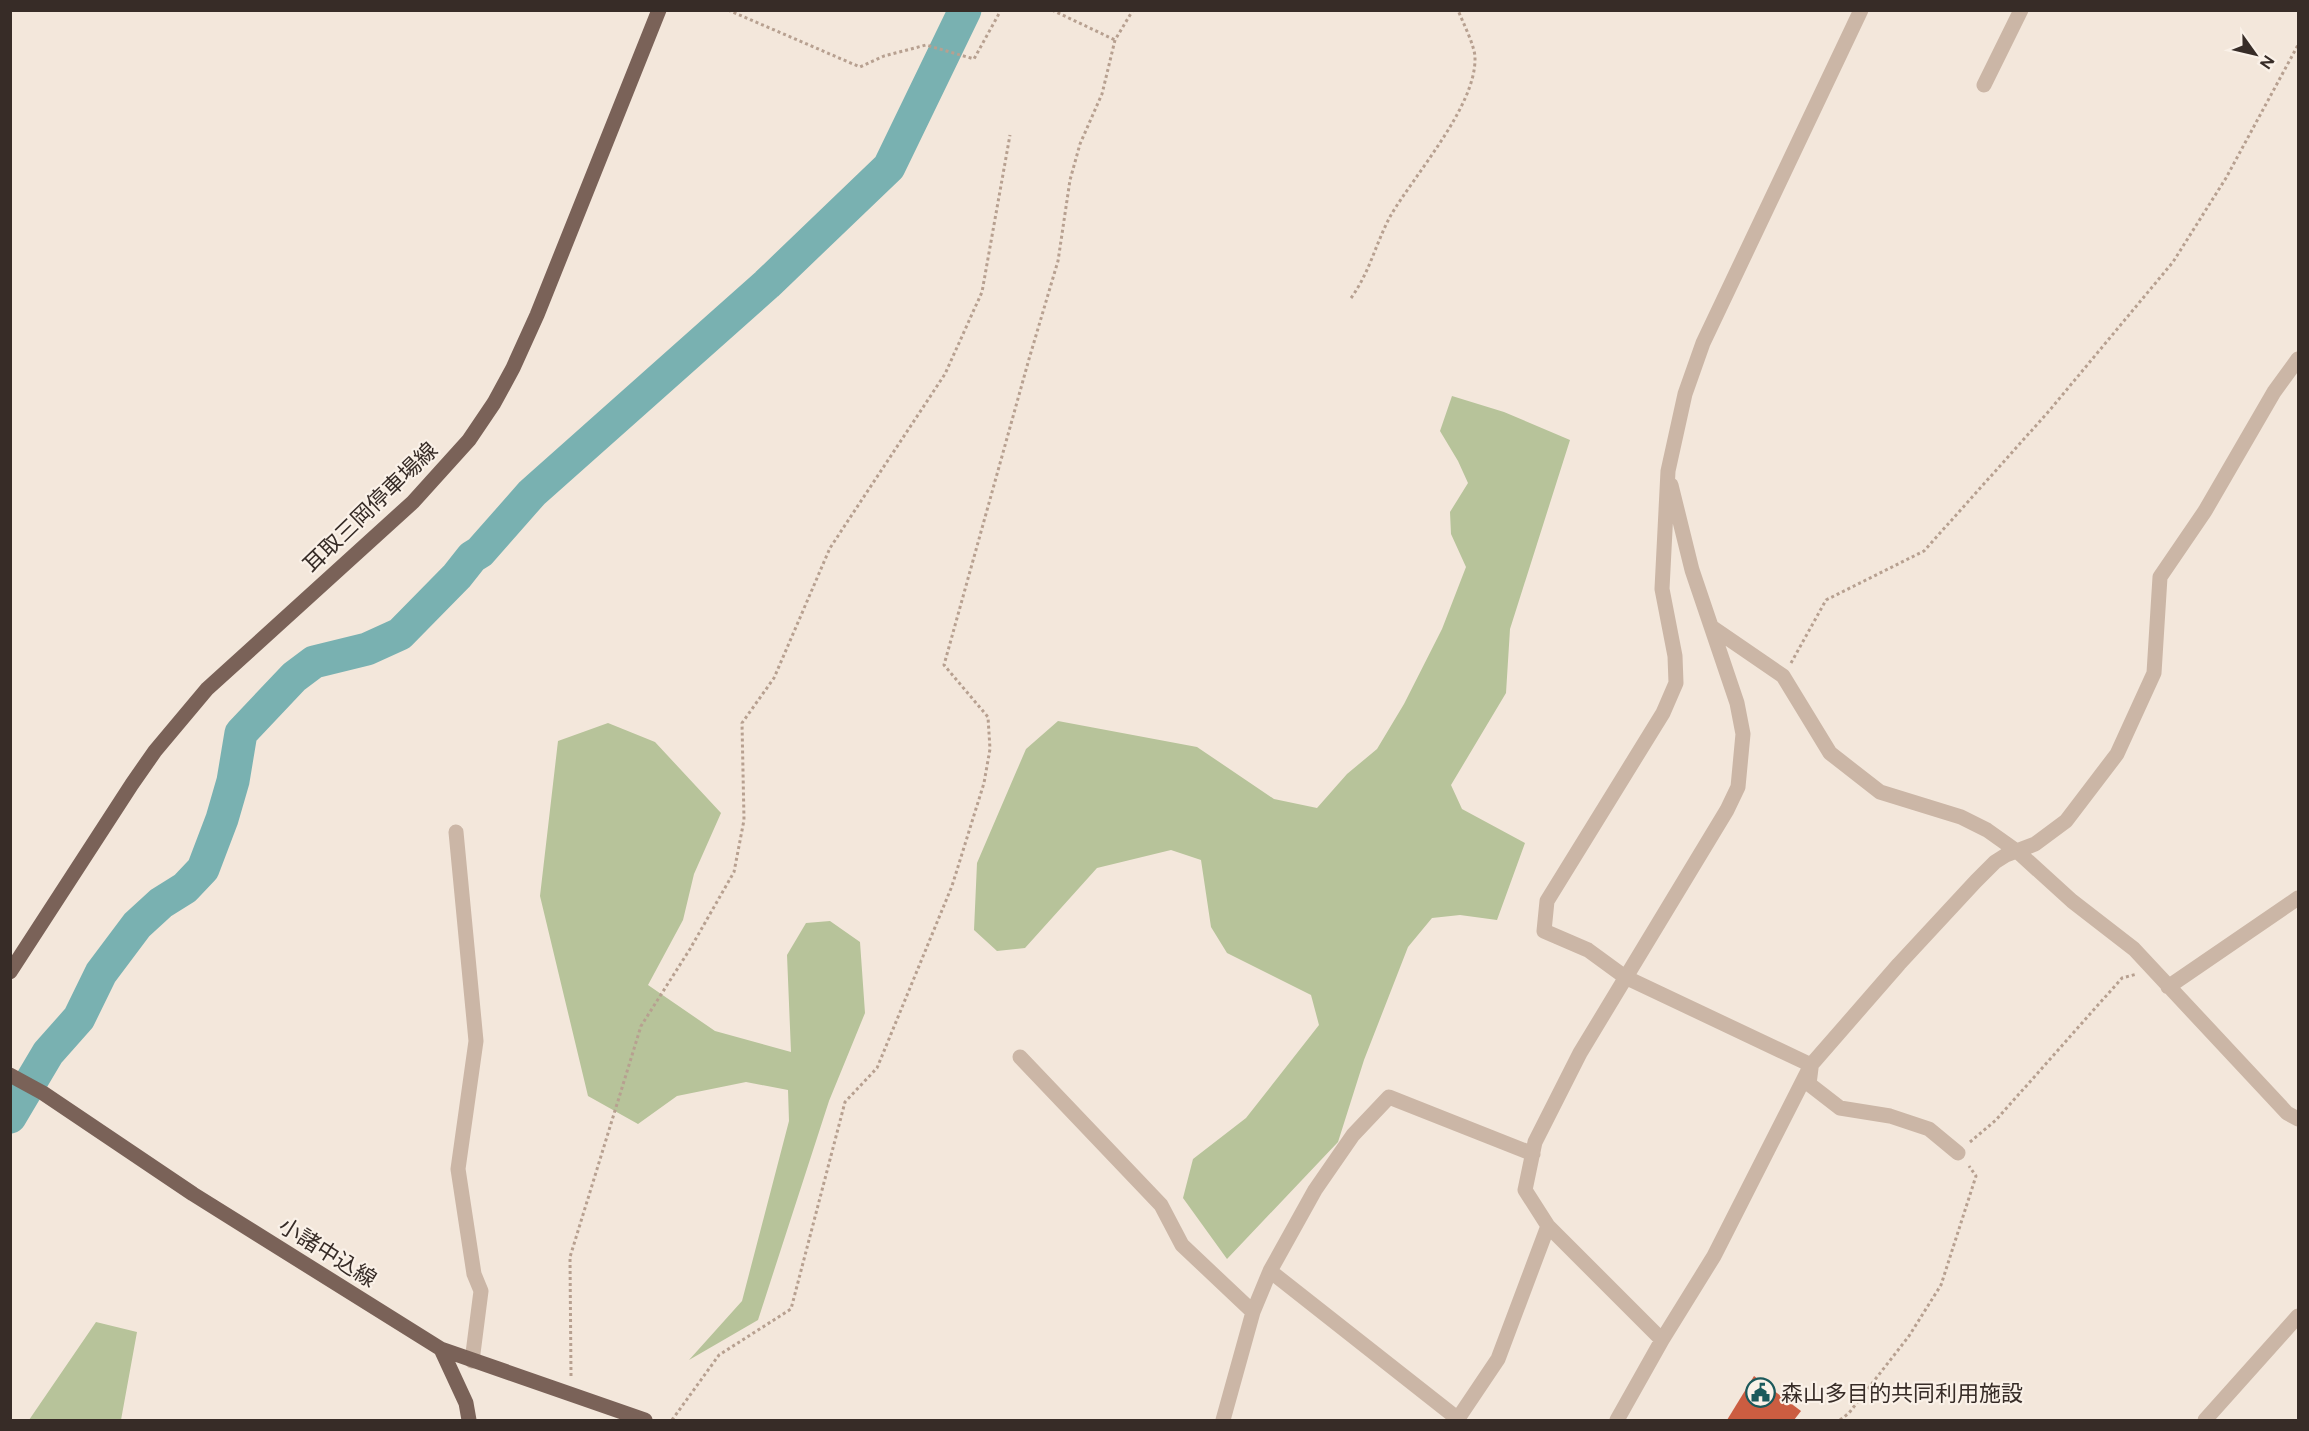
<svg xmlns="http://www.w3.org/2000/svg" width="2309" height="1431" font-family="Figtree,'Noto Sans JP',sans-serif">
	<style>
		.green { fill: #b7c39a }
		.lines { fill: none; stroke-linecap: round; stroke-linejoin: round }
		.river { stroke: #79b1b1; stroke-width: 33 }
		.building { fill: #cb5d41 }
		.path { stroke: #b7a090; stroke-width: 3; stroke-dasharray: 3 3; stroke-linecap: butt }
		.minor { stroke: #cbb6a6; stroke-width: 15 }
		.major { stroke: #7a6258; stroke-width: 15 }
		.labels { text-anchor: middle; stroke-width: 4.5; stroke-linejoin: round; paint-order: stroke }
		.street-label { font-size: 22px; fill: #372c27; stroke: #faf1e8 }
		.poi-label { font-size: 22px; fill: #372c27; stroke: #faf1e8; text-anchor: start }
	</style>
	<rect width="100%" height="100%" fill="#f3e7db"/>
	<path class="green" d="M1452,396l52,16 66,28 -60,189 -4,64 -55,92 11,24 63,34 -28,77 -37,-5 -28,3 -24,29 -44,113 -26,82 -111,117 -44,-61 10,-39 53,-41 73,-93 -8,-30 -84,-42 -16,-26 -10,-67 -30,-10 -74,18 -72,80 -28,3 -23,-21 3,-67 49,-114 32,-28 139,26 77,52 43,9 30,-34 30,-25 27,-45 38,-75 24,-62 -15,-33 -1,-22 18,-29 -10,-22 -18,-30z
		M608,723l47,19 66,71 -27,61 -11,46 -35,65 67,46 76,21 -4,-97 19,-32 24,-2 30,21 5,71 -36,88 -71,219 -69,40 53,-59 47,-180 -1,-31 -42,-8 -69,14 -39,28 -50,-28 -48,-200 18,-155z
		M96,1322l41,10 -16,88h-92z"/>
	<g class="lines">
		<path class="river" d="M10,1117l38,-64 31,-35 22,-45 36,-48 24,-22 24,-15 18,-19 19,-50 11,-38 8,-48 53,-56 20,-15 53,-13 33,-15 57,-58 15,-19 8,-5 52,-59 235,-209 122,-117 76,-157"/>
	</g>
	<path class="building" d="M1754,1376l47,35 -7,9h-67z"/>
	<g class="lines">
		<path class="path" d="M728,10l132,57 24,-11 42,-11 48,14 27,-49
			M1052,10l63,30
			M1351,298c19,-26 25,-56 40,-83 24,-41 85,-109 84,-157 0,-12 -12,-35 -17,-48
			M1791,663l35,-63 98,-49 125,-140 124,-149 53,-84 72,-133
			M1970,1142l26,-22 126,-142 15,-4
			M571,1376l-1,-119 71,-231 49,-77 44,-77 10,-52 -2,-97 32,-45 56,-130 115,-174 37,-82 28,-157
			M672,1420l47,-65 72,-46 54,-207 32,-34 75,-182 32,-103 6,-34 -2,-32 -44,-52 85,-306 29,-98 12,-81 10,-36 22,-50 13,-54 18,-30
			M1840,1420l9,-7 60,-77 32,-51 35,-109 -7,-10"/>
		<path class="minor" d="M1984,85l37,-75
			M1713,628l70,48 47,77 50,39 81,25 26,13 31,22 54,49 62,48 153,164 11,6
			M456,832l20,209 -18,128 16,105 7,17 -9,70
			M2168,987l130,-89
			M1020,1057l141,148 21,40 71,67
			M1811,1065l-186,-88 -37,-27 -44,-19 3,-30 116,-188 13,-30 -1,-27 -13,-67 6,-118 17,-77 18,-51 158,-333
			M1811,1068l-2,16 31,24 50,8 39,13 29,24
			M1270,1271l188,148
			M1662,1340l-114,-114 -23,-36 10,-48 45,-89 147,-243 11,-23 5,-53 -6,-31 -45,-133 -21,-85
			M1223,1420l30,-108 17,-41 45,-81 38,-55 36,-38 144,57
			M1457,1420l41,-61 50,-133
			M1617,1420l45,-80 52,-84 97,-191 88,-101 77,-83 19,-19 11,-7 29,-11 31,-23 51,-67 37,-81 6,-96 45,-66 69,-119 24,-33
			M2205,1420l93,-104"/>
		<path class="major" d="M10,972l122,-188 23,-33 52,-62 206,-187 56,-62 25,-37 19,-35 24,-53 122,-305
			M10,1075l33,18 150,101 248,155 204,71
			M441,1349l25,54 3,17"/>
	</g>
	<defs>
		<symbol id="civic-ring" viewBox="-11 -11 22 22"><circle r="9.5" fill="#faf1e8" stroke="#1b595b" stroke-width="1.5"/><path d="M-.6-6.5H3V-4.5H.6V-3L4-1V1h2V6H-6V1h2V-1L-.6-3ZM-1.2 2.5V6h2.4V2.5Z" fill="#1b595b"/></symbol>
	</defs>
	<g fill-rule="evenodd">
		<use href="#civic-ring" x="1744" y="1376" width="33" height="33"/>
	</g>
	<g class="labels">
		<g class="street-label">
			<text transform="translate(370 507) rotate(-44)" y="8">耳取三岡停車場線</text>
			<text transform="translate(328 1252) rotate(32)" y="8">小諸中込線</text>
		</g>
		<g class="poi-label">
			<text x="1781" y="1401">森山多目的共同利用施設</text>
		</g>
	</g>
	<rect width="2309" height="1431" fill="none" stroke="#372c27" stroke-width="24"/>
	<g transform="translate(2255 54) rotate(124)" stroke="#faf1e8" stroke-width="4.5" paint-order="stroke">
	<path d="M0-4.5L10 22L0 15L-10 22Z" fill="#372c27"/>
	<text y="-9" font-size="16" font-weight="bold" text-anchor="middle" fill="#372c27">N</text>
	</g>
</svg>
